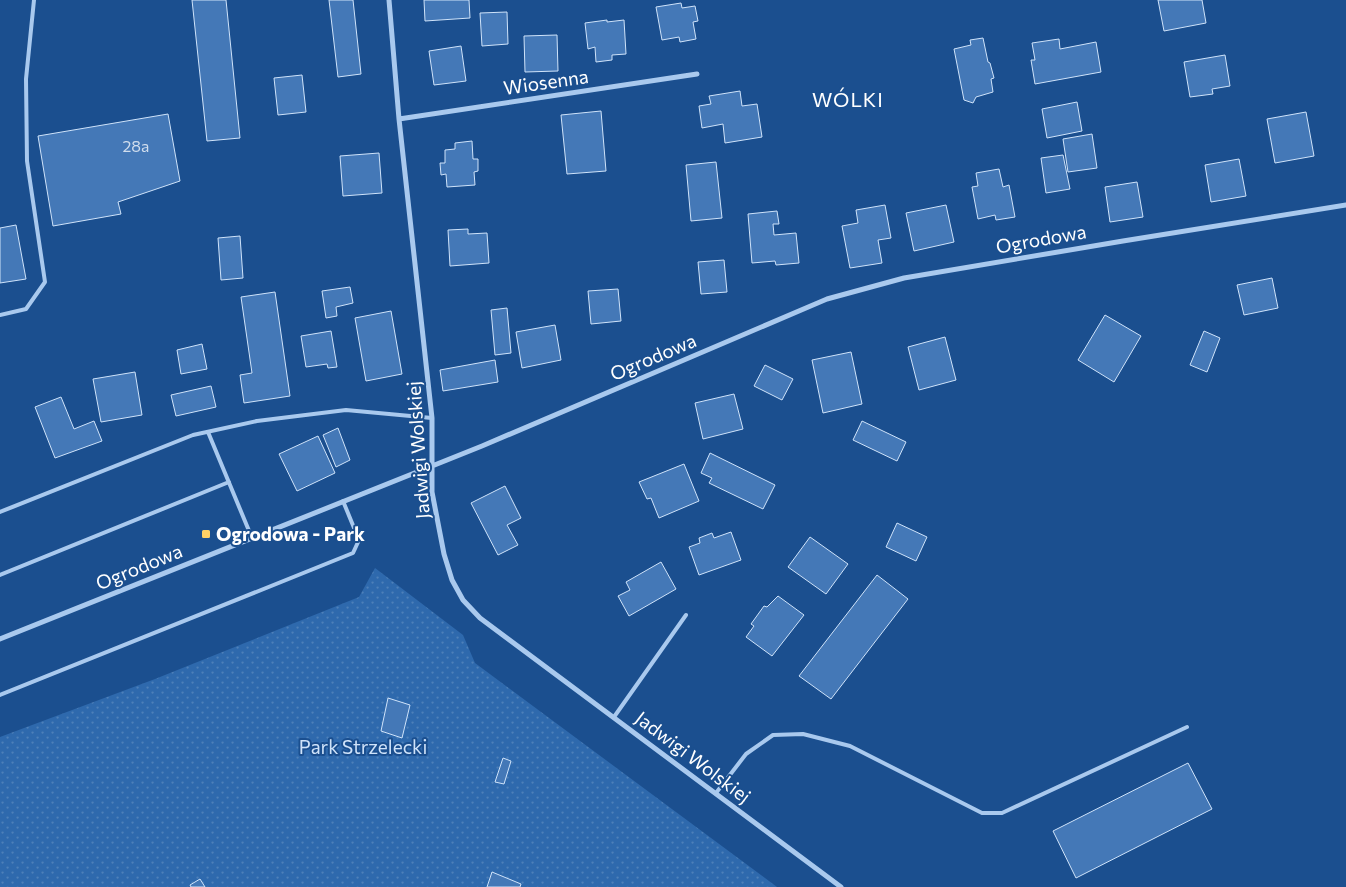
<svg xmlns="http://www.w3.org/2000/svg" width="1346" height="887" font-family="Commissioner,sans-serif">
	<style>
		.park { fill: url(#park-dots) }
		.building { fill: #4478b7; stroke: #cfe3fa }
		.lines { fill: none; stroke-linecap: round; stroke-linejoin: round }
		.lane { stroke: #a9c9ee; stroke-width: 4 }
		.street { stroke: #a9c9ee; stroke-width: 5 }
		.poi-dot { fill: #ffd166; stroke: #1b4f8f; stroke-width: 2 }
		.labels { text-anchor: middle; stroke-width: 4; stroke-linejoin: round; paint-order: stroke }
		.number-label { font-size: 16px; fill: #d0dded }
		.street-label { font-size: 19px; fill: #fff; stroke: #1b4f8f }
		.poi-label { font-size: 19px; font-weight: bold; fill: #fff; stroke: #1b4f8f; text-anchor: start }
		.park-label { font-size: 19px; fill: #cfe3fa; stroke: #1b4f8f }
		.neighbourhood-label { font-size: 20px; letter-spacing: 1px; fill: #fff; stroke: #1b4f8f }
	</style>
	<defs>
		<pattern id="park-dots" width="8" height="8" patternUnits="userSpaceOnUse" patternTransform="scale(1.25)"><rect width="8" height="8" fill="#2e69ad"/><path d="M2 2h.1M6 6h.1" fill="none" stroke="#4d80b9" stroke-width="1.8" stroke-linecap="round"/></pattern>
	</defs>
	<rect width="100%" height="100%" fill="#1b4f8f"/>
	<path class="park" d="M375,568l88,67 12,28 302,224h-777v-150l155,-58 204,-82z"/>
	<path class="building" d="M192,0h34l14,138 -33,3z
		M329,0h24l8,74 -23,3z
		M424,0h45l1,18 -45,3z
		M1158,0h44l4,23 -42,8z
		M681,3l1,5 13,-2 3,15 -5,1 3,17 -16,3 -1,-5 -17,3 -6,-33z
		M507,12l1,32 -26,2 -2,-33z
		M607,20v2l17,-2 2,34 -14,1v5l-16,2 -1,-15 -7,2 -3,-26z
		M557,35l1,36 -33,1 -1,-36z
		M983,38l5,24 2,1 4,15 -3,1 2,13 -17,5 -3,6 -9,-3 -10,-51 17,-4 -1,-5z
		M1059,39l1,10 36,-7 5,30 -66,12 -4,-24h4l-3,-17z
		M461,46l5,35 -32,4 -5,-34z
		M1225,55l5,31 -18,3 1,5 -23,3 -6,-35z
		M302,75l4,37 -28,3 -4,-37z
		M740,91l2,15 15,-2 5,33 -37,6 -2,-19 -21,4 -3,-22 12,-2 -2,-8z
		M1077,102l5,29 -35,7 -5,-29z
		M601,111l5,60 -39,3 -6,-59z
		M1306,112l8,44 -39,7 -8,-44z
		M168,114l12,67 -62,21 3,12 -68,12 -15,-90z
		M1092,134l5,34 -29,4 -5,-33z
		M472,141l1,18h5v12l-4,1 1,13 -28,2 -1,-13 -5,1 -1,-12h5v-13l10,-1v-6z
		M379,153l3,40 -39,3 -3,-40z
		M1063,155l7,34 -24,4 -5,-35z
		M1239,159l7,37 -35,6 -6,-37z
		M716,162l6,56 -31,3 -5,-56z
		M999,169l4,18 6,-2 6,32 -19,3 -1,-5 -17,4 -6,-32 6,-1 -2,-13z
		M1137,182l6,35 -33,5 -5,-35z
		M885,205l6,33 -13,2 4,23 -32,5 -8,-42 16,-3 -2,-13z
		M946,205l8,37 -40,9 -8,-38z
		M777,211l2,13h-6l1,11 22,-2 3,30 -23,2 -1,-4 -23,2 -4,-49z
		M16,225l10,54 -26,4v-55z
		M468,229v5l19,-1 2,30 -39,3 -2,-36z
		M240,236l3,42 -22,2 -3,-42z
		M724,260l3,32 -26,2 -3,-32z
		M1272,278l6,30 -34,7 -7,-30z
		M350,287l3,16 -17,4 1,9 -11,2 -4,-27z
		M618,289l3,32 -30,3 -3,-33z
		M275,292l15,104 -46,7 -4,-28 12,-2 -11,-76z
		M507,308l4,45 -16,2 -4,-45z
		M391,311l11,63 -36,7 -11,-63z
		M1105,315l36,21 -27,46 -36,-22z
		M555,325l6,35 -39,8 -6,-36z
		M331,331l6,36 -9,1 -1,-4 -21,3 -5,-31z
		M1204,331l16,7 -13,34 -17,-7z
		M945,337l11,43 -37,10 -11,-43z
		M202,344l5,25 -26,5 -4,-24z
		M851,352l11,52 -39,9 -11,-53z
		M495,360l3,22 -55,9 -3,-21z
		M765,365l28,14 -11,21 -28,-14z
		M135,372l7,43 -41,7 -8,-43z
		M211,386l5,21 -40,9 -5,-21z
		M734,394l9,35 -40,10 -8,-36z
		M61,397l13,32 20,-8 8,20 -47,17 -20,-51z
		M862,421l44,21 -9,19 -44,-21z
		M338,428l12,32 -14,7 -13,-32z
		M318,436l17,37 -38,18 -18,-37z
		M710,453l65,32 -12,24 -54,-26 3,-5 -11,-5z
		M684,464l15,37 -40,17 -8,-20 -4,1 -8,-17z
		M505,486l16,32 -14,7 11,20 -20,10 -27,-52z
		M897,523l30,14 -11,24 -30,-14z
		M731,532l10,28 -42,15 -10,-28 11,-4 -1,-5 13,-5 2,5z
		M810,537l38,27 -22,30 -38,-27z
		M661,562l15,27 -47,27 -11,-20 12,-6 -4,-8z
		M877,575l31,24 -77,100 -32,-23z
		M778,596l26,19 -32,41 -26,-19 8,-11 -3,-2 13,-18 3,1z
		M388,698l22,7 -8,33 -21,-7z
		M503,758l8,3 -7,23 -9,-2z
		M1188,763l24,46 -136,69 -23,-47z
		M492,872l29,12 -1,3h-33z
		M200,879l5,8h-14l-1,-2z"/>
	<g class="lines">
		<path class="lane" d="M0,315l26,-6 19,-27 -18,-121 -1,-82 8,-79
			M208,432l44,106
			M0,512l193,-77 64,-14 89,-11 86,8
			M0,575l229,-93
			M0,695l353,-142 6,-13 -16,-39
			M614,717l72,-102
			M716,793l30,-39 27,-19 30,-1 47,12 132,67h20l185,-86"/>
		<path class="street" d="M389,0l10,119 33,299v74l12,62 8,26 11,20 17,18 361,269
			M399,119l298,-45
			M0,639l482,-193 345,-147 77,-21 219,-37 223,-36"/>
	</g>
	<rect class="poi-dot" x="201" y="529" width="10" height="10" rx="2.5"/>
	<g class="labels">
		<g class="number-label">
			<text x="136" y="152">28a</text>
		</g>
		<g class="street-label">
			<text transform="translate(546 82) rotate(-8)" y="7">Wiosenna</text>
			<text transform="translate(1041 239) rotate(-10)" y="7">Ogrodowa</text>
			<text transform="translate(653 357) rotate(-23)" y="7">Ogrodowa</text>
			<text transform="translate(418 450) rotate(-94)" y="7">Jadwigi Wolskiej</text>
			<text transform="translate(139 567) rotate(-22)" y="7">Ogrodowa</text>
			<text transform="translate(693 757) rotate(37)" y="7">Jadwigi Wolskiej</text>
		</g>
		<g class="poi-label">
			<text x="216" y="541">Ogrodowa - Park</text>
		</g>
		<g class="park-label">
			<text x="363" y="754">Park Strzelecki</text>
		</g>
		<g class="neighbourhood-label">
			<text x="848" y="107">WÓLKI</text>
		</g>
	</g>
</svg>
